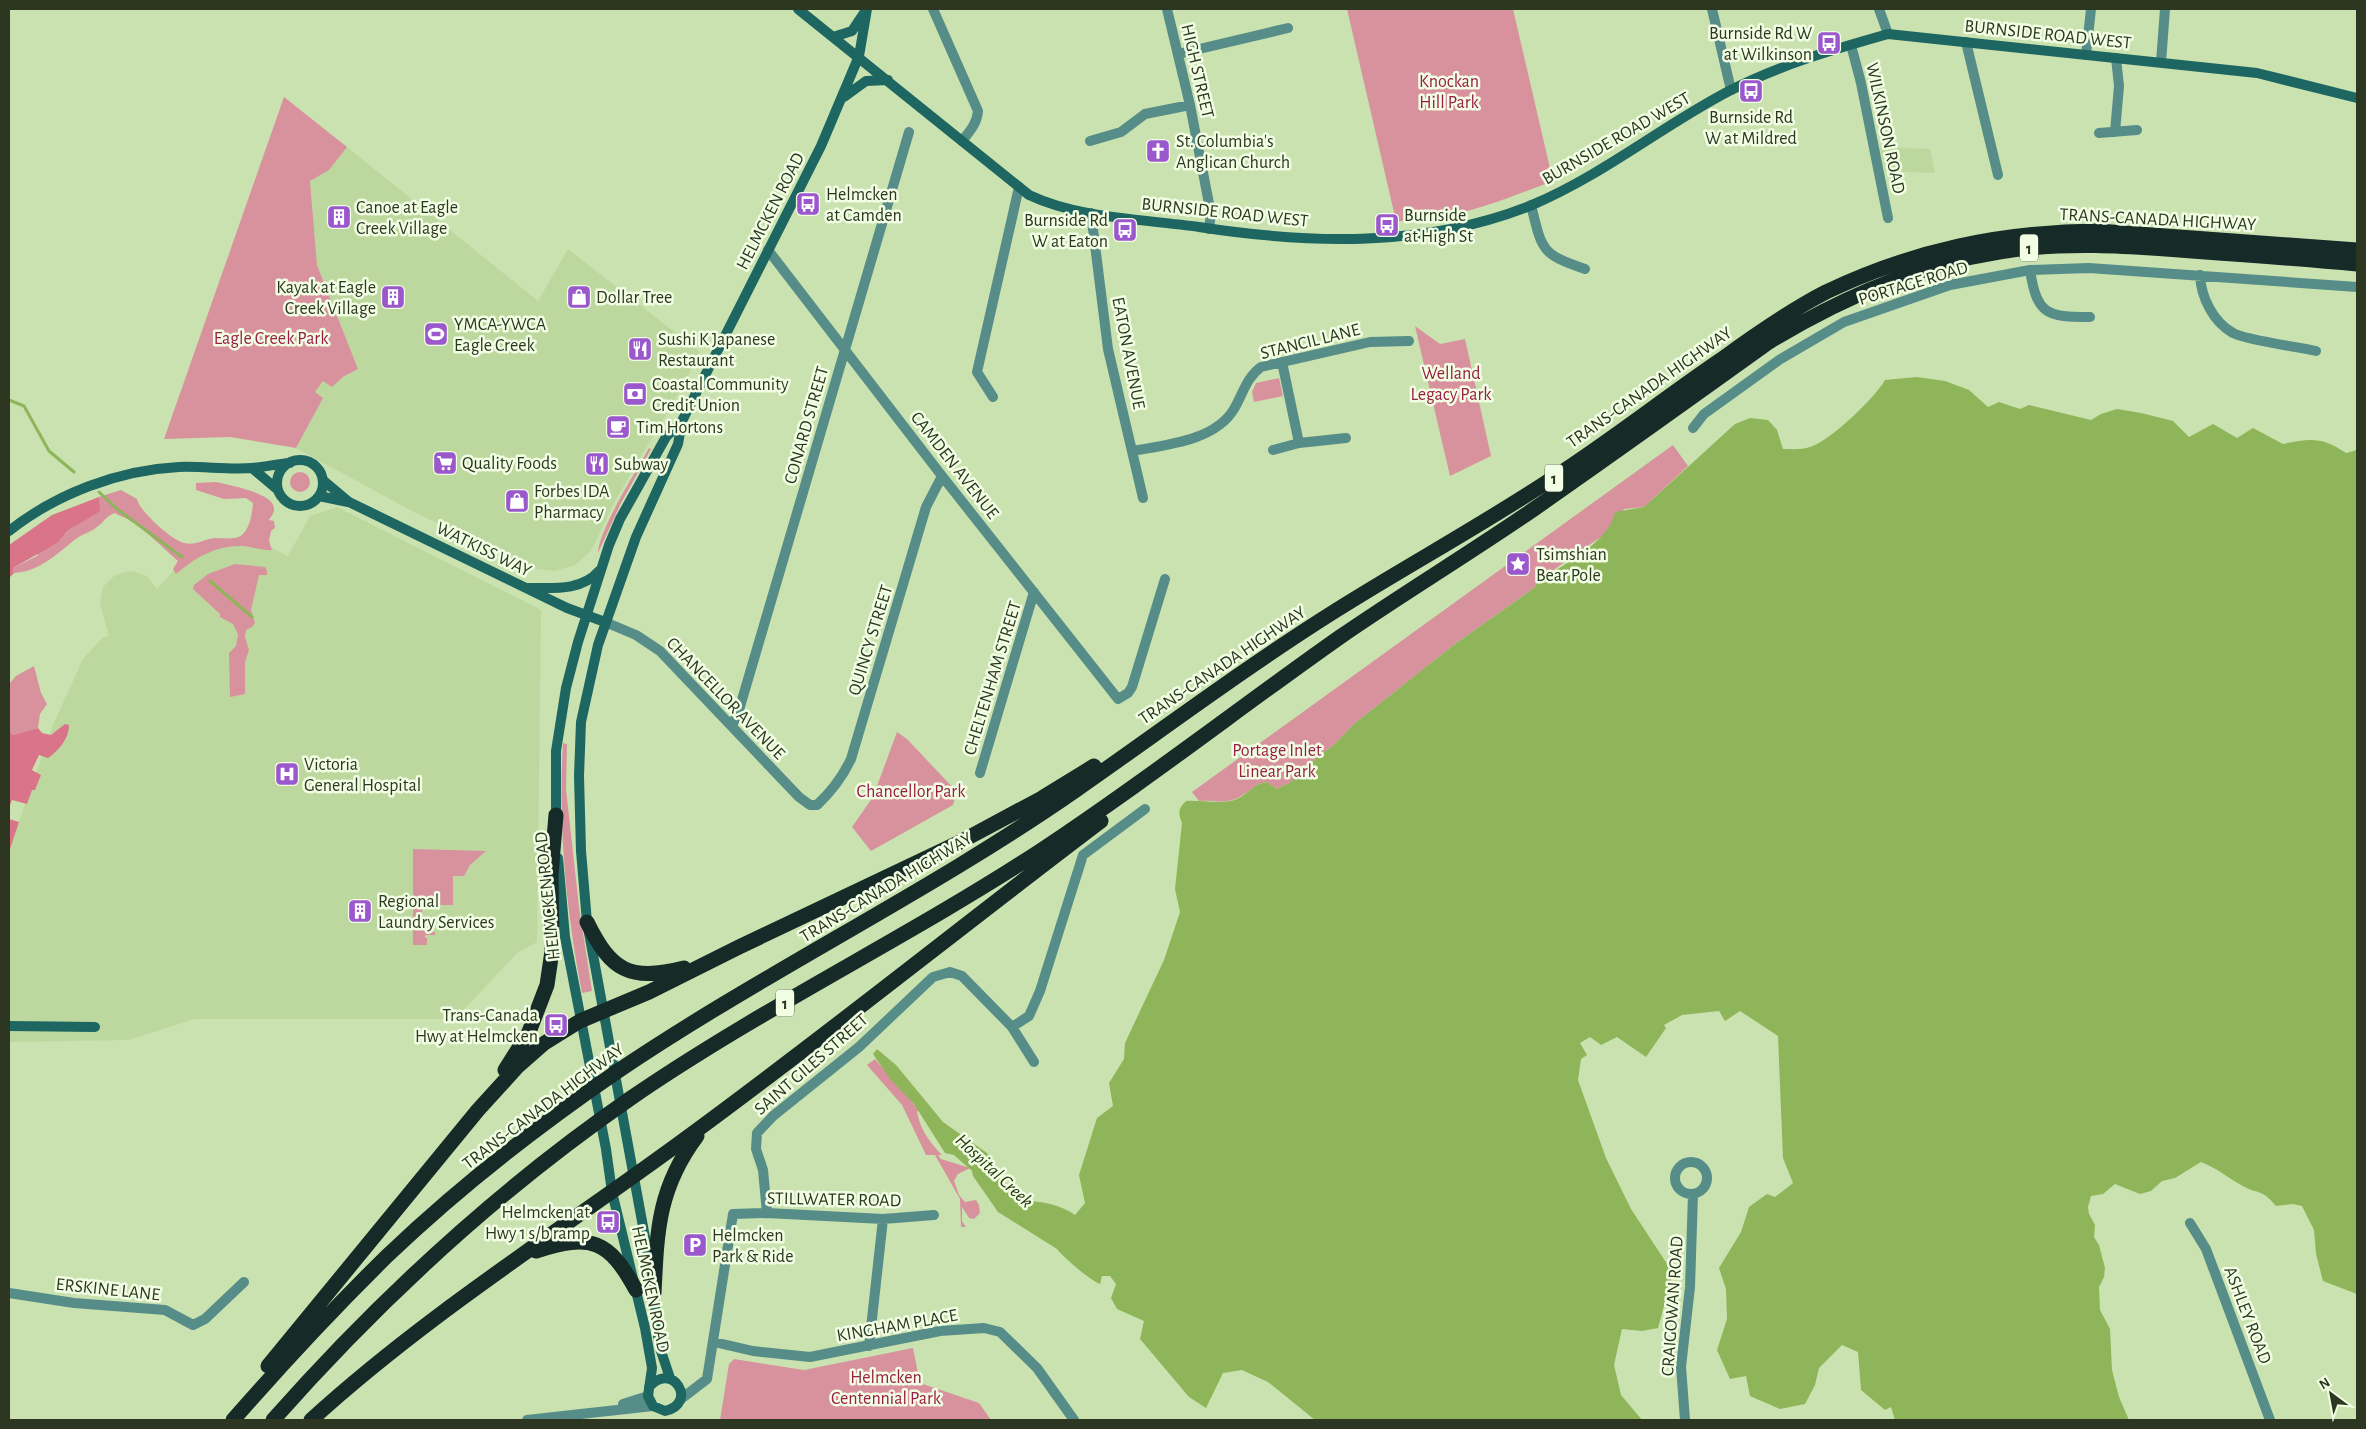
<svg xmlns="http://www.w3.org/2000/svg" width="2366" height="1429" font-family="'Alegreya Sans',sans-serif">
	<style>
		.built { fill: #bdd89e }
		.green { fill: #d8929e }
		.forest { fill: #da7489 }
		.water { fill: #8eb559 }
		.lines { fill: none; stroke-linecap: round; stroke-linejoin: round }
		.stream { stroke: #8eb559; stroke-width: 3 }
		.street { stroke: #578d88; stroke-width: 10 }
		.secondary { stroke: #1d6661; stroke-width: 10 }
		.highway { stroke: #162a28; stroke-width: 15 }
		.labels { text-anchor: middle; stroke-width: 5; stroke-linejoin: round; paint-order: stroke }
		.shield { fill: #f2fee4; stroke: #67725c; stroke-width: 1 }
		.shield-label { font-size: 16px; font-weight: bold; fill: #2c3621 }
		.poi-label { font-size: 18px; fill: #2c3621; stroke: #f2fee4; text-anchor: start }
		.street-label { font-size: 18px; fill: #2c3621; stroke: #f2fee4 }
		.park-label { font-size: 18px; fill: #991e45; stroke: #f2fee4 }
		.water-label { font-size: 19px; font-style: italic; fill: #263610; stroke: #f2fee4 }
	</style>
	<rect width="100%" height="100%" fill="#cae2af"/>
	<path class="built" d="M347,147l191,154 30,-52 132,103 -15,30 -69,117 -25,52 -16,14 -21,6 -25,-3 -117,-57 -116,-63 26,-50 -8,-6 10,-12 13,1 21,-12 -41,-104 -7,-84 19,-11z
		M1880,147l50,2 5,24 -50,-2z
		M337,507l204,103 -4,332 -20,11 -62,66h-261l-65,21 -120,2v-192l44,-125 30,-66 19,-21 7,-2 -9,-33 3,-16 12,-12 16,-4 16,5 10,13 18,-20 49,-26 42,2 22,11 22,-40z"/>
	<path class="green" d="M1347,9h166l40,172c-50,19 -103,41 -157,40z
		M284,97l63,50 -18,23 -19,11 7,84 41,104 -15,8 -11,10 -9,-6 -8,11 8,6 -27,50 -66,-11 -66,2z
		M1415,326l25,18 25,-5 26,117 -41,20z
		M1279,378l4,18 -29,6 -2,-10 4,-9z
		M1673,445l15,21 -44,41 -20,2 -19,25 -66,46 -5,8 -79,56 -101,80 -18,19 -35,27 -10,12 -14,7 -10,-7c-13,1 -20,13 -32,17 -12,5 -23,1 -36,2l-7,-9z
		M649,448l2,1 -30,54 -23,50c0,-22 39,-83 51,-105z
		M290 482a10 10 0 1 1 20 0a10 10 0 1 1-20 0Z
		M216,482c12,3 60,11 58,28 0,3 -3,7 -5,10l5,1 1,7 -4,3 -2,10 3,9c-9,1 -19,-3 -28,-4 -28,-1 -48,11 -68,28l-3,-5 5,-8c-16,-14 -31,-30 -49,-41 -4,-3 -10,-4 -14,-7 -9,3 -11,9 -18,14 -6,5 -14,7 -20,11 -19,15 -38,34 -63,35l-1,-5 24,-12 2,-4 20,-10 2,-5 21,-17 11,-4 6,-19 22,-7 16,9c2,12 36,42 47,44 11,3 20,-4 31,-5 6,0 13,1 19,0 15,-1 18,-23 19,-35l-7,-5 -22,1 -28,-9v-7z
		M235,564l30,3 2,4v4h-8l-8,35 4,13 -3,4 -6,3 -1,7 4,13 -4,12v32l-15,3 -1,-44 7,-7 2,-12 -5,-10 -13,-7v-3l-27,-25 1,-4 14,-11z
		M34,666l7,27 6,11 -7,10 -2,14 -25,7 -4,-3v-48l7,-8z
		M897,732l10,7 50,53 -4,13 -82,46 -19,-24 21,-30z
		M563,743l4,1 -1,45 13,118 13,84 -10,2c-16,-82 -24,-167 -19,-250z
		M413,849l73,2 -16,14 -6,11h-11v29h-30l-3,24h5v3h10v3h-10v3h2v7h-14z
		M875,1059l44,51 -2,2c3,17 13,31 25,43h-4l3,4 29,9 -12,6 -4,7 5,14 6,7 11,-2 3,5 1,8 -6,6 -5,-1 -7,-11v14l4,6h-5l-1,-28 -25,-44h-9l-24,-50 -35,-40z
		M913,1348l7,35 59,20 12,17h-271l9,-56 5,-5 70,11z"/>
	<path class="forest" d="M99,497l1,14c-13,10 -34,16 -41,31l-46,26 1,5 -5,5v-33l43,-30z
		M65,724l4,1c0,14 -11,26 -21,33l-9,-3 -7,15 9,5 -6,15h-3l-5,14 -15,-4 -3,8v-76l4,3 25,-7 4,5 9,2z
		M9,819l10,3 -10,30z"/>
	<path class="water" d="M1917,377l28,4 24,9 19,17 11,-5 21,7 9,-4 62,15 10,-6 16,-5 24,4 32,8 16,16 24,-13 24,14 16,-10 30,16c27,-6 40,-7 63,9l11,-3v844l-34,-13 -7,-27 -2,-24 -12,-24 -9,-2 -17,2c-15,-18 -17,-11 -33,-20 -15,-8 -26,-18 -42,-24l-26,16 -13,3 -11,10 -11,3 -25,-10 -12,10 -12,2 -3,11 1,7 6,11 -1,12 5,8 6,23 -1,9 -5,10 1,23 10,19 2,41 7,27 10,23h-234l-4,-13 -6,3 -24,-20 -3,-38 -16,-7 -23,23 -4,17 -10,19 -25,5 -30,-13 -4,-20 -16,3 -13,-29 10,-31 -1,-30 -7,-21 22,-36 8,-25 18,-13 8,3 18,-14 -10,-25 -5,-122 -38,-25 -15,10 -6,-10 -37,4 -18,10 2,3 -20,29 -29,-20 -16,8 -11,-8 -10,6 7,12 -6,4 -3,21 28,78 25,51 42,64 -15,55 -16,3 -20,-2 -8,36 7,30 21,25h-327l-47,-38 -26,-12 -19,3 -17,35 -17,-11 -49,-58 4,-18 -27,-12 -6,-11 5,-14 -6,-8h-8l-2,8c-10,-4 -36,-26 -43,-35l-59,-37 -25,-36 -1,-5 -18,-16 -9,-2 -31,-49 -23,-24 -18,-26 4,-5 19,16 47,57 44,31 18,33 12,15c18,-1 43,3 58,14l10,-12 -6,-28 18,-57 16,-12 -4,-23 15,-24 1,-16 39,-83 16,-48 -5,-23 7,-66c-4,-10 -4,-14 4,-22 17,-1 36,4 51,-2 11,-5 17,-16 30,-17l10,7 14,-7 10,-12 35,-27 18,-19 101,-80 79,-56 5,-8c24,-14 71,-39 76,-68l29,-5 91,-83 15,-6 18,2 9,10 6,19c8,0 19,1 27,-2 20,-6 65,-49 75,-67z"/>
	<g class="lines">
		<path class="stream" d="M9,400l15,6 25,45 25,21
			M99,492l18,17 65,48
			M210,581l42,36"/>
		<path class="street" d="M933,9l45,102c-1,13 -9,21 -16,30
			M1167,9l23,96 21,109 -2,15
			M1712,9l19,81
			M1879,9l9,25
			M1966,42l32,133
			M1851,45l10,38 27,135
			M1178,54l110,-26
			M2086,55l5,-46
			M2161,62l4,-53
			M2115,132l4,-46 -3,-28
			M2099,133l38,-3
			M1090,141l31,-9 24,-18 45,-9
			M1531,205c11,44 9,49 54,64
			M1091,213l17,136 35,149
			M768,250l174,226 176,223 10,-6 4,-6 33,-108
			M2030,270c7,45 17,47 60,47
			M2200,275c1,22 13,47 33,58 12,7 66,14 83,18
			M1282,362l17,81
			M993,397l-16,-25 42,-185
			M1693,428l11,-14 75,-54 65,-38 106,-37 80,-15 59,-2 268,19
			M1273,450l26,-7 47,-5
			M1133,451c32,-6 82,-10 101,-42 9,-15 12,-31 27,-42l109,-25 39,-1
			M605,622l31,13 24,16 139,146 11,8h7c15,-14 25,-27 34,-46l75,-252 16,-31
			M732,726l7,-16 170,-578
			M980,773l54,-181
			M1012,1027l17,-11 11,-25 43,-136 62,-46
			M1675 1178a16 16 0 1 1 32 0a16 16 0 1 1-32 0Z
			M767,1213l-4,-43 -7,-21 1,-16 16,-17 86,-69 74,-70 17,-5 12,4 50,51 22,35
			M2190,1223l16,26 64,171
			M9,1293l65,10 91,7 28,15 12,-6 39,-37
			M714,1342l39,9 57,6 130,-26 44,-3 16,4 37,36 37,52
			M869,1346l14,-127
			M681,1399l26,-20 26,-165 34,-1 116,6 51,-4
			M623,1404l25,-8
			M527,1420l126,-14
			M1685,1420l-4,-53 9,-80 3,-93"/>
		<path class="secondary" d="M798,9l231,186c51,24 114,24 170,32 111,17 227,21 333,-22 71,-30 130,-79 197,-114 50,-26 106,-42 159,-57l369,39 100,25
			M833,37l19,-6 12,-18
			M844,97l22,-16 22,-1
			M277 483a23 23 0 1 1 46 0a23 23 0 1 1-46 0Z
			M252,468l26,22
			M324,481l25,21 218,106 38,14
			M319,496l29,6
			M9,531c47,-37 109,-61 170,-64 24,-1 49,3 73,1 12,-1 25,-4 38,-5
			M529,588c24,0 53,3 70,-17
			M556,821v-70l10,-63 12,-46 31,-97 11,-26 46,-82 16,-16
			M558,858l7,79 41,212 6,43 33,136 7,40 -4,28 5,10 12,5c34,-8 7,-51 -16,-24
			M9,1026l86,1
			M651,1270l-64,-348 -6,-71 -2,-75 2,-54 17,-77 38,-108 42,-93 4,-23 139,-275 38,-90 8,-47
			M653,1286l6,59 11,33"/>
		<path class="highway" d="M587,922c24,49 43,60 97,46
			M505,1070l24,-38 18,-47 5,-34 -1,-77 5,-59
			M536,1251c55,-18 73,-11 100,39
			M654,1293c3,-62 4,-105 43,-157
			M268,1366l210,-256 40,-44 25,-22 37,-23 69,-29 90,-45 221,-105 82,-44 52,-32
			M233,1420c49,-56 100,-111 154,-164 70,-67 148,-128 228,-183 149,-101 313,-180 461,-283 86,-60 170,-123 259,-179 73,-46 149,-87 221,-135 57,-37 110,-79 166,-117 33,-24 67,-48 104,-67 88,-42 175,-60 272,-61l259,19
			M273,1420c107,-121 225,-230 358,-322 131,-90 274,-159 406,-245 104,-68 202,-145 303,-216 64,-44 130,-84 194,-128 79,-55 157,-111 235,-167 72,-44 147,-77 230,-90 64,-11 129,-6 193,-1 55,4 110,8 165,13
			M311,1420c115,-105 249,-189 374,-281 141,-103 277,-213 416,-318"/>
	</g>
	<defs>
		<symbol id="bus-square" viewBox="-11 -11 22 22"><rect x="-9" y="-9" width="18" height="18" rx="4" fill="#9b58cd" stroke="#f2fee4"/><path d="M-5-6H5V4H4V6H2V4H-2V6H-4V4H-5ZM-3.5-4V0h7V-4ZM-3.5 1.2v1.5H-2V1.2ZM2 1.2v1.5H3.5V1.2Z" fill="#fff"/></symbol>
		<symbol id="church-square" viewBox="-11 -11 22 22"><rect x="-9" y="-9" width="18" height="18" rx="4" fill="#9b58cd" stroke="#f2fee4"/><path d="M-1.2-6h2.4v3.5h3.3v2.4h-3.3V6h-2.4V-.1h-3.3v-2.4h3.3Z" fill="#fff"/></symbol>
		<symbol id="building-square" viewBox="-11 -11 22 22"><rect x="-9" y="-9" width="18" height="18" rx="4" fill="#9b58cd" stroke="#f2fee4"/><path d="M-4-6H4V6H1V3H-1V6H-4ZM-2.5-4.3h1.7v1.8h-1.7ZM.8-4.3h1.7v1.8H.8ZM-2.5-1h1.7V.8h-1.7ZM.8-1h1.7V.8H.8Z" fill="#fff"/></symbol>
		<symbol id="shop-square" viewBox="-11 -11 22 22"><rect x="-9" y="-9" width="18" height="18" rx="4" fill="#9b58cd" stroke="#f2fee4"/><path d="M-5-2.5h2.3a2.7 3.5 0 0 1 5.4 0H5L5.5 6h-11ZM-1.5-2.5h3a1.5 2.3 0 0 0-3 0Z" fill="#fff"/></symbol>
		<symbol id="stadium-square" viewBox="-11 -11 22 22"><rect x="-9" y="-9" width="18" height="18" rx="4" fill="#9b58cd" stroke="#f2fee4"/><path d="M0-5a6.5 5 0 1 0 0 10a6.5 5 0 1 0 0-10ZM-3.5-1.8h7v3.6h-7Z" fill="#fff"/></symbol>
		<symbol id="restaurant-square" viewBox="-11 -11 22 22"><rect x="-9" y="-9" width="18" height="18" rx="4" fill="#9b58cd" stroke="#f2fee4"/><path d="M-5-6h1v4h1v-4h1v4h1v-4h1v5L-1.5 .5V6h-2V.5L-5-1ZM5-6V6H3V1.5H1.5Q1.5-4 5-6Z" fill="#fff"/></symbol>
		<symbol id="bank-square" viewBox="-11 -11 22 22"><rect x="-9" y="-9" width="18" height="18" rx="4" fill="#9b58cd" stroke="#f2fee4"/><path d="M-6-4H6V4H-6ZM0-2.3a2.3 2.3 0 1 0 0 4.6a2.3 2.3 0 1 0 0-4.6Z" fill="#fff"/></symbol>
		<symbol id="cafe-square" viewBox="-11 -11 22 22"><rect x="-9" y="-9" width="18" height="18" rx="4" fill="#9b58cd" stroke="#f2fee4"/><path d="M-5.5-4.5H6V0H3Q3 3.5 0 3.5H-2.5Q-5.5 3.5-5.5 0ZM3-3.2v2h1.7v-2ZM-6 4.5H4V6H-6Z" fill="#fff"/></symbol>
		<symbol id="supermarket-square" viewBox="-11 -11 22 22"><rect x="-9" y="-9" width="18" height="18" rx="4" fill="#9b58cd" stroke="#f2fee4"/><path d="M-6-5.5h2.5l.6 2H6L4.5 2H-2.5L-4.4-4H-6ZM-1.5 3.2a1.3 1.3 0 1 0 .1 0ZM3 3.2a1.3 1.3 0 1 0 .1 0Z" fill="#fff"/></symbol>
		<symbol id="sight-square" viewBox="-11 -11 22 22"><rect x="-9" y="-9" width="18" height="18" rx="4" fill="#9b58cd" stroke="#f2fee4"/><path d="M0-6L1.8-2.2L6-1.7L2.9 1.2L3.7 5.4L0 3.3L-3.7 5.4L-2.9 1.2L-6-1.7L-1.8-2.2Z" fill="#fff"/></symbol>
		<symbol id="hospital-square" viewBox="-11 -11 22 22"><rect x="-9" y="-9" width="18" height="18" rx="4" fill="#9b58cd" stroke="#f2fee4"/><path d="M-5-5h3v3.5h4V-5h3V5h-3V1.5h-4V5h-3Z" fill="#fff"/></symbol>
		<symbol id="parking-square" viewBox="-11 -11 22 22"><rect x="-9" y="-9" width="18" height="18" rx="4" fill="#9b58cd" stroke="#f2fee4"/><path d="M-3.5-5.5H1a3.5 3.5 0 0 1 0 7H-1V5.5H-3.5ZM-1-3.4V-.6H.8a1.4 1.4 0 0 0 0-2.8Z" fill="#fff"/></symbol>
	</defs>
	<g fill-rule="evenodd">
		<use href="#bus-square" x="1815" y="29" width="28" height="28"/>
		<use href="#bus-square" x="1737" y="77" width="28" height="28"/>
		<use href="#church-square" x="1144" y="137" width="28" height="28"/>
		<use href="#bus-square" x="794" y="190" width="28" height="28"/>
		<use href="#building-square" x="325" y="203" width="28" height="28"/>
		<use href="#bus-square" x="1373" y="211" width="28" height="28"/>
		<use href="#bus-square" x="1111" y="216" width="28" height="28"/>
		<use href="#building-square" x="379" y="283" width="28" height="28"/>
		<use href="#shop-square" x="565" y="283" width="28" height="28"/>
		<use href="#stadium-square" x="422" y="320" width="28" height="28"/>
		<use href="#restaurant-square" x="626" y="335" width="28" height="28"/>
		<use href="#bank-square" x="621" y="380" width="28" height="28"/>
		<use href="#cafe-square" x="604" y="413" width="28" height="28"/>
		<use href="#supermarket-square" x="431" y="449" width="28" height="28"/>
		<use href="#restaurant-square" x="583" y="450" width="28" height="28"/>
		<use href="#shop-square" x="503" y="487" width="28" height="28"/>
		<use href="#sight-square" x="1504" y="550" width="28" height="28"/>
		<use href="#hospital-square" x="273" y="760" width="28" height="28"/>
		<use href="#building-square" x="346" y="897" width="28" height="28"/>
		<use href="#bus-square" x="542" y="1011" width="28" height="28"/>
		<use href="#bus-square" x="594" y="1208" width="28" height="28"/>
		<use href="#parking-square" x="681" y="1231" width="28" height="28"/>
	</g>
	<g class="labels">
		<g class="shield">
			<rect x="2020" y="234.5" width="18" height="27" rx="4"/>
			<rect x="1545" y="464.5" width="18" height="27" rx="4"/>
			<rect x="776" y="989.5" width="18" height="27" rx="4"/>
		</g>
		<g class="shield-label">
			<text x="2029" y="254">1</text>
			<text x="1554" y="484">1</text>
			<text x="785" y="1009">1</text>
		</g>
		<g class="poi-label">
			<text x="1812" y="39" text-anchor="end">Burnside Rd W<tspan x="1812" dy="21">at Wilkinson</tspan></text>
			<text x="1751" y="123" text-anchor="middle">Burnside Rd<tspan x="1751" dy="21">W at Mildred</tspan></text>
			<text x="1176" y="147">St. Columbia's<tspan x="1176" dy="21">Anglican Church</tspan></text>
			<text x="826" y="200">Helmcken<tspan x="826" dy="21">at Camden</tspan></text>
			<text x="356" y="213">Canoe at Eagle<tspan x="356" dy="21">Creek Village</tspan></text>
			<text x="1404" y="221">Burnside<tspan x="1404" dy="21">at High St</tspan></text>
			<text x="1108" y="226" text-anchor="end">Burnside Rd<tspan x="1108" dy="21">W at Eaton</tspan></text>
			<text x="376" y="293" text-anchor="end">Kayak at Eagle<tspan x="376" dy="21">Creek Village</tspan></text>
			<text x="596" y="303">Dollar Tree</text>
			<text x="454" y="330">YMCA-YWCA<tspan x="454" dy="21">Eagle Creek</tspan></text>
			<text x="658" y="345">Sushi K Japanese<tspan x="658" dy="21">Restaurant</tspan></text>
			<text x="652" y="390">Coastal Community<tspan x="652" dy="21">Credit Union</tspan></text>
			<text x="636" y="433">Tim Hortons</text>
			<text x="462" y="469">Quality Foods</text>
			<text x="614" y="470">Subway</text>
			<text x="534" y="497">Forbes IDA<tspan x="534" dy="21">Pharmacy</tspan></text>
			<text x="1536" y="560">Tsimshian<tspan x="1536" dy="21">Bear Pole</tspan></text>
			<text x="304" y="770">Victoria<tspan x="304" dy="21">General Hospital</tspan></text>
			<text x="378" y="907">Regional<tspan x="378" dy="21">Laundry Services</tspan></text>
			<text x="538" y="1021" text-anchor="end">Trans-Canada<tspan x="538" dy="21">Hwy at Helmcken</tspan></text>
			<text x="590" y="1218" text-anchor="end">Helmcken at<tspan x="590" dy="21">Hwy 1 s/b ramp</tspan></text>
			<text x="712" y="1241">Helmcken<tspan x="712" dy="21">Park &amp; Ride</tspan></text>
		</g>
		<g class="street-label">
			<text transform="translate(2048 34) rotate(6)" y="6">BURNSIDE ROAD WEST</text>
			<text transform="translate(1198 71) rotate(77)" y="6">HIGH STREET</text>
			<text transform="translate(1886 128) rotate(78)" y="6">WILKINSON ROAD</text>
			<text transform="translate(1616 138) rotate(-30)" y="6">BURNSIDE ROAD WEST</text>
			<text transform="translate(770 211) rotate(-63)" y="6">HELMCKEN ROAD</text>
			<text transform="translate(1225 212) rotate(6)" y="6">BURNSIDE ROAD WEST</text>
			<text transform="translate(2158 219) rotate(3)" y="6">TRANS-CANADA HIGHWAY</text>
			<text transform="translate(1913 283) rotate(-17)" y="6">PORTAGE ROAD</text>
			<text transform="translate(1310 341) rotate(-14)" y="6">STANCIL LANE</text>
			<text transform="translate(1129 353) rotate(79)" y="6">EATON AVENUE</text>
			<text transform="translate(1649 387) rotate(-35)" y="6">TRANS-CANADA HIGHWAY</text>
			<text transform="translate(806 425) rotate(-74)" y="6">CONARD STREET</text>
			<text transform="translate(955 465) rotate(52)" y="6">CAMDEN AVENUE</text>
			<text transform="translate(484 549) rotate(26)" y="6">WATKISS WAY</text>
			<text transform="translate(870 640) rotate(-73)" y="6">QUINCY STREET</text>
			<text transform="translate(1222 665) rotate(-34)" y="6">TRANS-CANADA HIGHWAY</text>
			<text transform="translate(992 678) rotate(-73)" y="6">CHELTENHAM STREET</text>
			<text transform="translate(726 698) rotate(46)" y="6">CHANCELLOR AVENUE</text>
			<text transform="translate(886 887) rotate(-31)" y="6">TRANS-CANADA HIGHWAY</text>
			<text transform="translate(547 896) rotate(-96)" y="6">HELMCKEN ROAD</text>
			<text transform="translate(811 1064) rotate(-41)" y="6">SAINT GILES STREET</text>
			<text transform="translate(543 1106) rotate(-37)" y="6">TRANS-CANADA HIGHWAY</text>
			<text transform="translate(834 1199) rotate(1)" y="6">STILLWATER ROAD</text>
			<text transform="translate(108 1289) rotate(6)" y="6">ERSKINE LANE</text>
			<text transform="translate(651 1289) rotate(78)" y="6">HELMCKEN ROAD</text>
			<text transform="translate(1672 1306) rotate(-86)" y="6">CRAIGOWAN ROAD</text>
			<text transform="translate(2248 1315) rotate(69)" y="6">ASHLEY ROAD</text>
			<text transform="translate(897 1325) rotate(-10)" y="6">KINGHAM PLACE</text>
		</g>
		<g class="park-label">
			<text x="1449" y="87">Knockan<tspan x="1449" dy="21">Hill Park</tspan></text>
			<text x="271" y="344">Eagle Creek Park</text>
			<text x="1451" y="379">Welland<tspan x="1451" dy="21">Legacy Park</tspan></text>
			<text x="1277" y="756">Portage Inlet<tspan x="1277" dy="21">Linear Park</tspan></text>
			<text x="911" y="797">Chancellor Park</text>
			<text x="886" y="1383">Helmcken<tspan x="886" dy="21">Centennial Park</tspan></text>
		</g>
		<g class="water-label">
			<text transform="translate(995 1170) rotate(43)" y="7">Hospital Creek</text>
		</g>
	</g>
	<rect width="2366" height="1429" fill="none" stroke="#2c3621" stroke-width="20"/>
	<g transform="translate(2331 1394) rotate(328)" stroke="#f2fee4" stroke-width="4" paint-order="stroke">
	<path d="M0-4L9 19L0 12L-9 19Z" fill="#2c3621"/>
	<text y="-8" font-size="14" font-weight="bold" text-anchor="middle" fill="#2c3621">N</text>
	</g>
</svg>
